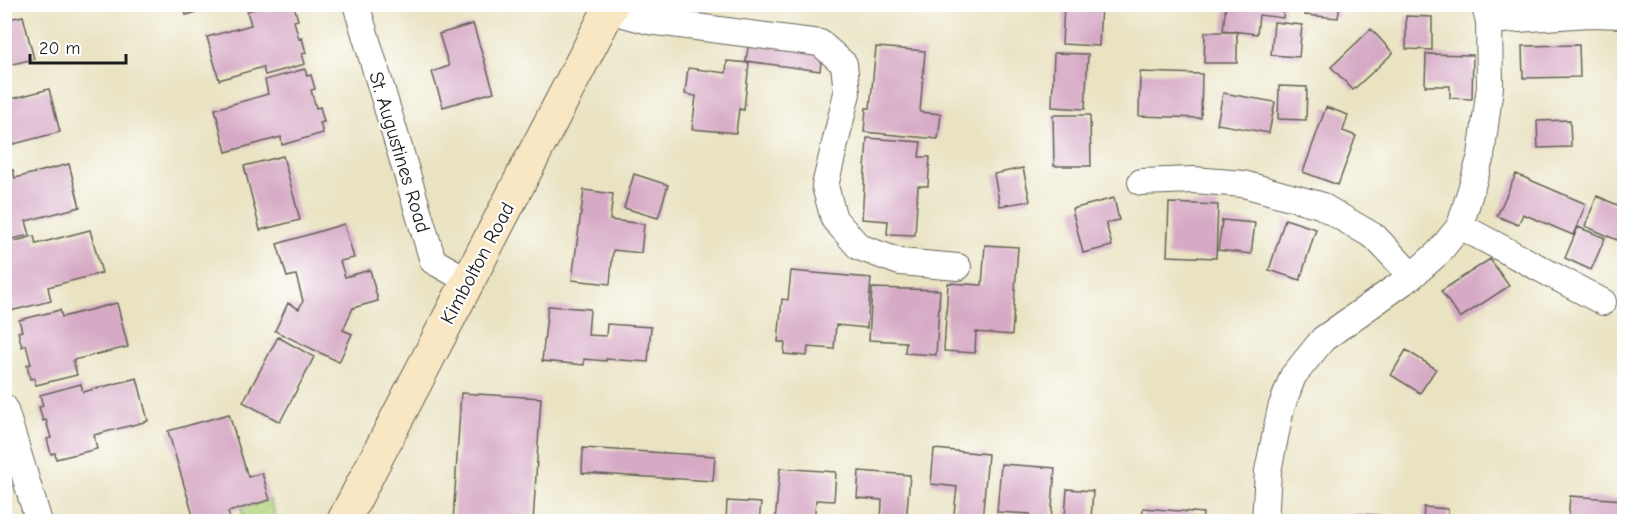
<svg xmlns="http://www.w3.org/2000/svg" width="1629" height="526" font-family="'Comic Neue',sans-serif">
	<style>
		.grass { fill: url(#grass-dots); stroke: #68794d; stroke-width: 1.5 }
		.building { fill: #d6a9c4 }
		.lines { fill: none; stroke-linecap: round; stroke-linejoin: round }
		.street-casing { stroke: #646256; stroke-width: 28 }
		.secondary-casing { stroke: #646256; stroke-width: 35 }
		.street { stroke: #fff; stroke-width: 26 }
		.secondary { stroke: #f9e7c3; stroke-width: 33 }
		.labels { text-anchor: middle; stroke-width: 4.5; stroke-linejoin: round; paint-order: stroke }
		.street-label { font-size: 20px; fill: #1c1c1c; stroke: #fff }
	</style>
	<defs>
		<pattern id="grass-dots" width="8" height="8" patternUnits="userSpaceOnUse" patternTransform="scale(1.5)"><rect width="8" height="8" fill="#b3d67e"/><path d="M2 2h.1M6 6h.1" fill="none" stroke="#99b76c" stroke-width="1.8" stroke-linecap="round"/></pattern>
	</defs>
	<rect width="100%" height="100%" fill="#fff"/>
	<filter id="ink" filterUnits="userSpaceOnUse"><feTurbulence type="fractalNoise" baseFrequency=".0167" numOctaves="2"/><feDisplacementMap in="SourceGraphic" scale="12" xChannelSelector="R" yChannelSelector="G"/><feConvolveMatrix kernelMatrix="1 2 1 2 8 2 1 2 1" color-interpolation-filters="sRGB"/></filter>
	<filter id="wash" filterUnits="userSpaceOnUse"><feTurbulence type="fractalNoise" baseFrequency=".008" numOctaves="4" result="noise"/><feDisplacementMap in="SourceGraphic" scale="24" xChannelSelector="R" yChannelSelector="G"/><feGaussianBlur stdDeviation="1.35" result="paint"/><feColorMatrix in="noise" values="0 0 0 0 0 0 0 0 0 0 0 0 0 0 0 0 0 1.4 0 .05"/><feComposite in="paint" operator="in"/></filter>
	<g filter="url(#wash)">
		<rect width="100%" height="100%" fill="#e9e3c2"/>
		<path class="grass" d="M270,500l7,21h-32l-4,-13z"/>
		<g id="blocks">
			<path class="building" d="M183,4h39v1l-36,10z
				M1064,4h37l-2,42 -37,-2z
				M1226,4h58l-1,14 -24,-3 -2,19 -34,-4z
				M1307,4h33l-2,14 -33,-3z
				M269,5l25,1 4,14 -4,1 5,18 3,-1 4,15 -4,1 3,10 -40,11 -2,-8 -44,13 -12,-43 44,-12 -4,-14z
				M23,16l11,43 -30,7v-46z
				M1406,16l26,1v33l-26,-1z
				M1274,22l28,3 -3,32 -28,-2z
				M473,24l21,68 -51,15 -11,-35 17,-6 -10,-32z
				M1371,29l22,24 -40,37 -22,-23z
				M1205,32h32v31h-33z
				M749,41l73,10 -2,20 -74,-10z
				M1579,45l1,32 -57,1 -1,-32z
				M876,47l49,4 -5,61 21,2 -3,25 -74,-7 2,-24h4z
				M1054,53l34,1 -3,55 -33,-2z
				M1426,54l47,1 -1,44 -22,-1v-12h-25z
				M727,61l22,2 -5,47 -5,-1 -3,24 -44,-4 4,-33 -11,-2 3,-26 38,5z
				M305,69l2,7 4,-1 4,14 -4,1 5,18 4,-1 4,15 -4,1 3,10 -41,12 -1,-8 -55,15 -11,-43 53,-15 -3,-14z
				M1140,72l62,2 -1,44 -62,-2z
				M1279,86l28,1 -1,33 -28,-1z
				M49,89l11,43 -54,14 4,15 -6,1v-61z
				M1223,93l52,9 -6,31 -52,-9z
				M1326,107l22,8 -5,16 13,5 -18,49 -35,-13z
				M1053,115h37l1,51h-37z
				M1570,120l1,27 -33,1 -1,-27z
				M867,138l54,4 -2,15h11l-2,29h-10l-3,49 -28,-1 1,-13 -26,-2z
				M283,156l17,64 -40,10 -16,-64z
				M69,164l11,43 -54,14 4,14 -26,6v-69l9,-2 2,8z
				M1023,168l7,33 -30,5 -6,-32z
				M634,174l34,11 -10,33 -34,-10z
				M1516,174l70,30 -13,31 -50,-21 -5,11 -21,-9z
				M584,190l29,4 -3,26 34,4 -3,29 -28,-3 -3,34 -38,-4z
				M1597,196l27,12v35l-39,-17z
				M1114,198l5,22 -13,3 6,23 -29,7 -11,-44z
				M1169,203l49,2 -2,53 -49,-2z
				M1285,219l31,10 -16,51 -31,-10z
				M1222,220l33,3 -4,31 -33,-4z
				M344,224l10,34 -14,3 5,16 25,-7 8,31 -25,7 -10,22 9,4 -13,28 -64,-31 13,-28 11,6 4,-8 -7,-26 -9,2 -10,-33z
				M1578,227l27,11 -14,32 -26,-12z
				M90,230l12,43 -54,14 3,14 -41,10 -2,-7 -4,1v-61l30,-8 2,8z
				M985,245l33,2 -6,88 -36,-3 -1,21 -31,-2 4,-68 34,2z
				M1490,259l19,27 -49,32 -19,-27z
				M791,271l80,7 -4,50 -31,-3 -2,24 -26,-2 -1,9 -23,-2 1,-12h-7l4,-43 6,1z
				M872,288l68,2 -4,65 -31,-2 1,-11 -37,-2z
				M117,303l11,44 -55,13 4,15 -41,10 -2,-7 -4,1 -3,-14 4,-1 -5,-19 -4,2 -4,-15 4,-1 -3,-11 41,-10 2,7z
				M548,306l42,3 -2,26 18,1 1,-12 44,3 -3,35 -42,-3v2l-22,-2v6l-42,-4z
				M278,337l36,20 -34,65 -37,-20z
				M1406,350l30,19 -16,24 -29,-18z
				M137,378l11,43 -54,14 3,14 -41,10 -1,-6 -4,1 -4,-15 4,-1 -5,-18 -3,1 -4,-14 4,-1 -3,-11 41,-11 2,8z
				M461,393l80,5 -8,124h-80z
				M229,414l19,63 14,-4 8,27 -42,12 3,10h-36l-27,-91z
				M583,448l132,8 -2,25 -131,-8z
				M934,449l54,5 -6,68h-29l4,-35 -26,-3z
				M1001,464l54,4 -4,54h-22l1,-8 -33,-2z
				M780,468l56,4 -2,29 -18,-1 -2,22h-39z
				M859,471l51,4 -4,47h-25l1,-22 -25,-2z
				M1067,489l26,2 -2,28 16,1v2h-33v-4l-9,-1z
				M1570,496l54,4v22h-56z
				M727,501l34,2 -2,19h-33z
				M1424,507l24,2 -1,13h-24z
				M1143,508l60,5 -1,9h-60z
				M1350,514l29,1 -1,7h-28z"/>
		</g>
	</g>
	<g filter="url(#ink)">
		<use href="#blocks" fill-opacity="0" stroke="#646256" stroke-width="1.5"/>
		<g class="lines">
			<defs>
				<path id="street" d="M356,4l77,257 34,19
					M609,10l40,11 171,22 24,21 3,29 -22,93 9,33 25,28 41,15 58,5
					M1489,21l100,-7 35,1
					M1141,182l53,-2 49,4 77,21 55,32 37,39
					M1460,226l143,76
					M4,407l35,115
					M1265,522l3,-51 13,-63 12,-32 30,-37 89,-63 27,-24 21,-26 21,-70 9,-69 -1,-66 -5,-17"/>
				<path id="secondary" d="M343,522l269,-518"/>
			</defs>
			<use href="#street" class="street-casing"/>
			<use href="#secondary" class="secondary-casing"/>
			<use href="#street" class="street"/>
			<use href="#secondary" class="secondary"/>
		</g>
	</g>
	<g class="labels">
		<g class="street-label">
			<text transform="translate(400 152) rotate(73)" y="7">St. Augustines Road</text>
			<text transform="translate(477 263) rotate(-62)" y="7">Kimbolton Road</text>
		</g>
	</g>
	<rect width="1629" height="526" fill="none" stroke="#fff" stroke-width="24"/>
	<path d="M30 54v9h96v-9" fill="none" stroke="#1c1c1c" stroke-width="3"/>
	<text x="39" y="54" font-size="18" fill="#1c1c1c" stroke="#ffffff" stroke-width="4.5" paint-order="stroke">20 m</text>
</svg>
